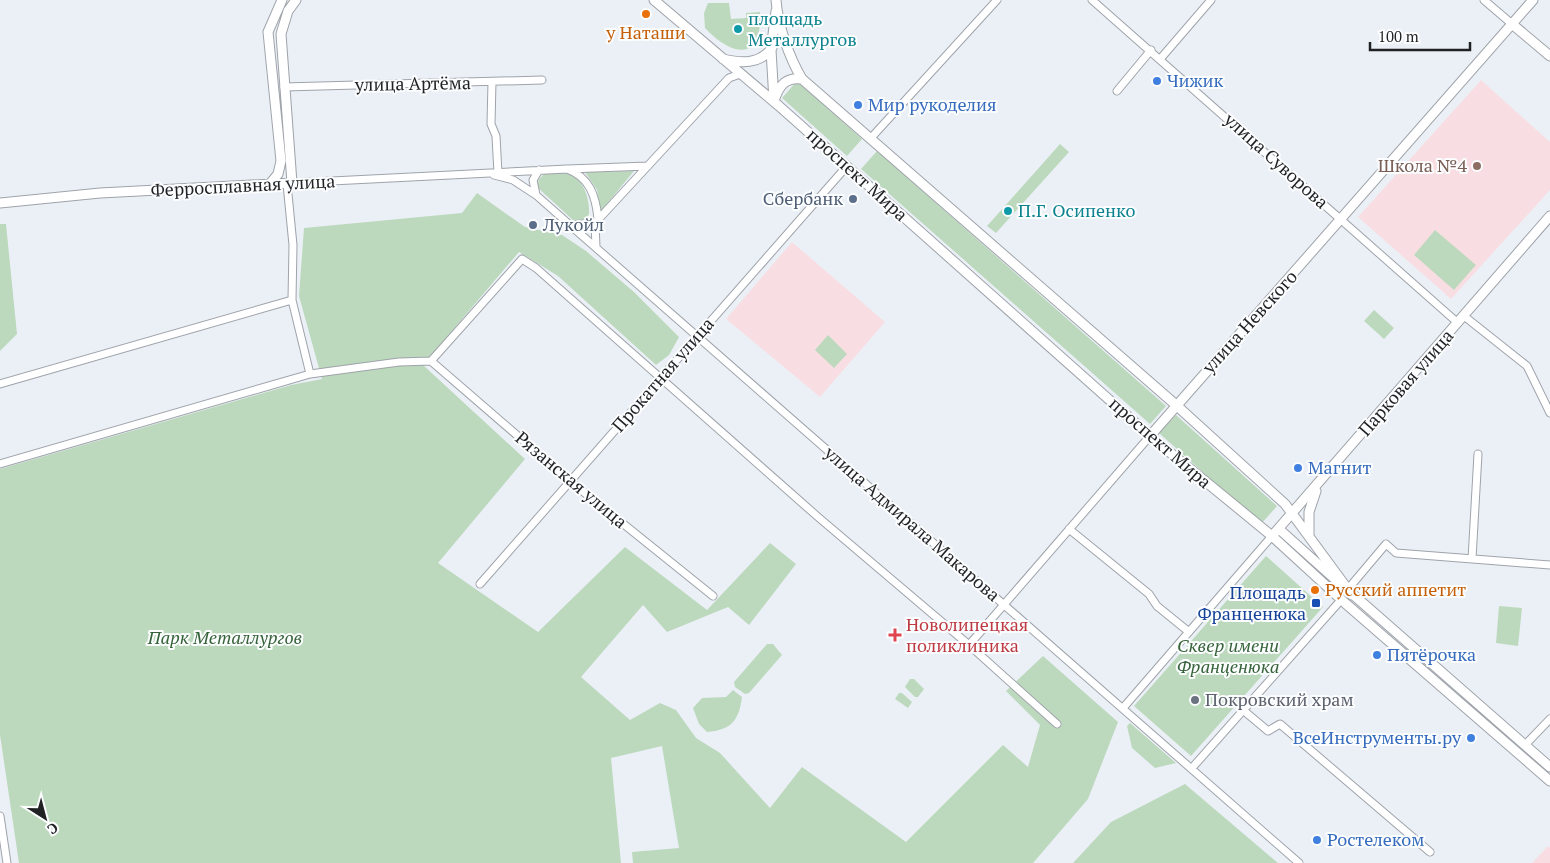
<svg xmlns="http://www.w3.org/2000/svg" width="1550" height="863" font-family="'PT Serif',serif">
	<style>
		.education { fill: #f8dee2 }
		.green { fill: #bdd9bd }
		.lines { fill: none; stroke-linecap: round; stroke-linejoin: round }
		.minor-casing { stroke: #9fa3aa; stroke-width: 9 }
		.major-casing { stroke: #9fa3aa; stroke-width: 11 }
		.minor { stroke: #fff; stroke-width: 7 }
		.major { stroke: #fff; stroke-width: 9 }
		.food-dot { fill: #e8710a; stroke: #fcfdfe; stroke-width: 2 }
		.culture-dot { fill: #0f9aa8; stroke: #fcfdfe; stroke-width: 2 }
		.shop-dot { fill: #3f7fe0; stroke: #fcfdfe; stroke-width: 2 }
		.education-dot { fill: #8d6e63; stroke: #fcfdfe; stroke-width: 2 }
		.service-dot { fill: #5c6f8a; stroke: #fcfdfe; stroke-width: 2 }
		.transit-dot { fill: #1a4fb4; stroke: #fcfdfe; stroke-width: 2 }
		.health-dot { fill: #e0444e; stroke: #fcfdfe; stroke-width: 2 }
		.worship-dot { fill: #6b7280; stroke: #fcfdfe; stroke-width: 2 }
		.labels { text-anchor: middle; stroke-width: 4; stroke-linejoin: round; paint-order: stroke }
		.culture-label { font-size: 18px; fill: #0d838f; stroke: #fcfdfe; text-anchor: start }
		.food-label { font-size: 18px; fill: #c56008; stroke: #fcfdfe }
		.shop-label { font-size: 18px; fill: #366cbe; stroke: #fcfdfe; text-anchor: start }
		.street-label { font-size: 18px; fill: #1f2123; stroke: #fcfdfe }
		.education-label { font-size: 18px; fill: #785e54; stroke: #fcfdfe; text-anchor: end }
		.service-label { font-size: 18px; fill: #4e5e75; stroke: #fcfdfe; text-anchor: end }
		.transit-label { font-size: 18px; fill: #164399; stroke: #fcfdfe; text-anchor: end }
		.health-label { font-size: 18px; fill: #be3a42; stroke: #fcfdfe; text-anchor: start }
		.park-label { font-size: 18px; font-style: italic; fill: #356238; stroke: #fcfdfe }
		.worship-label { font-size: 18px; fill: #5b616d; stroke: #fcfdfe; text-anchor: start }
	</style>
	<rect width="100%" height="100%" fill="#ebf0f7"/>
	<path class="education" d="M1481,80l69,62v48l-99,109 -93,-82z
		M792,242l93,80 -65,75 -94,-78z
		M1548,846l2,2v15h-18z"/>
	<path class="green" d="M708,3h21l2,16 15,-1v-5l14,-1c2,22 -6,49 -34,33 -8,-4 -15,-11 -21,-17l-1,-15z
		M797,81l65,58 -15,17 -65,-58z
		M1060,144l9,8 -73,81 -9,-7z
		M877,151l289,255 -16,18 -289,-255z
		M634,171l-33,40 -1,-1 -3,-20 -12,-18z
		M544,174c7,0 17,-2 24,0 16,4 22,26 21,40l-3,5 -12,2 -37,-34 2,-8z
		M477,193l48,34 37,8 24,16 48,41 45,45 -10,18 -13,10 -98,-89 -39,-24 -96,113 102,94 -87,104 100,69 87,-85 82,63 63,-67 26,21 -47,61 -21,-18 -61,25 -24,-27 -62,72 49,43 30,-17 16,7 20,28 24,15 50,55 32,-41 104,75 97,-97 25,22 12,-42 -34,-34 37,-35 75,66 -30,77 -55,64h-400l-1,-11 47,-4 -17,-102 -51,12 10,105h-602l-19,-128v-266l291,-84 31,-6 -23,-83 5,-68 158,-15z
		M0,224h6l11,110 -17,17z
		M1435,230l41,35 -22,25 -40,-35z
		M1374,310l20,18 -10,11 -20,-18z
		M828,335l19,19 -13,14 -19,-18z
		M1176,415l101,91 -16,18 -102,-91z
		M1266,556l57,51 -132,149 -57,-50z
		M1499,606l23,2 -4,38 -22,-3z
		M767,644h6l9,11 -33,38 -4,1 -10,-7 -1,-5z
		M910,679h4l10,10 -6,8h-3l-10,-10z
		M733,690l9,7c-3,24 -11,33 -35,35l-8,-8 -6,-16 9,-10 24,-1z
		M899,693h3l10,9 -4,6 -13,-9z
		M1130,723l46,40 -21,5 -23,-20 -5,-22z
		M1185,784l93,79h-205l38,-41z"/>
	<g class="lines">
		<defs>
			<path id="minor" d="M1092,0l366,323
				M1484,0l28,24
				M1161,58l50,-58
				M492,82l-1,42 5,12 2,37
				M284,87l258,-7
				M1117,91l34,-41
				M870,139l127,-139
				M568,169l80,-3
				M539,170l-6,10 3,15 34,30 25,-2 134,-145 11,-4
				M494,175l19,5 23,15
				M292,183l275,-14c23,8 29,28 31,50
				M287,184l6,61 -1,55 18,74
				M595,223l1,24
				M570,225l729,638
				M1464,316l63,50 23,47
				M431,361l139,120 143,115
				M0,384l292,-84
				M0,464l310,-90 89,-12 32,-1 91,-102 14,9 282,249 151,128 88,79
				M1069,529l80,65 8,12 32,26
				M1472,559l6,-105
				M480,584l367,-418
				M1348,589l38,-45 10,9 154,12
				M969,645l181,-209
				M1123,708l149,-172
				M1243,710l25,21 12,-7 150,128
				M1525,745l25,-26
				M1192,768l149,-168
				M0,816l7,47"/>
			<path id="major" d="M654,0l125,106 371,330 122,100 73,67 205,178
				M776,0c2,26 13,57 26,79l374,326 109,99 67,91
				M1512,24l38,32
				M723,59c18,4 36,6 49,-11
				M775,98c5,-14 12,-21 27,-19
				M774,101l-3,-51 5,-39
				M269,185l9,-11 3,-13 -13,-129 14,-32
				M0,203l100,-10 192,-10 -11,-149 7,-23 8,-11
				M1150,436l383,-436
				M1279,529l58,52
				M1272,536l278,-320
				M1309,536v-24l7,-21
				M1349,591l201,176"/>
		</defs>
		<use href="#minor" class="minor-casing"/>
		<use href="#major" class="major-casing"/>
		<use href="#minor" class="minor"/>
		<use href="#major" class="major"/>
	</g>
	<g class="food-dot">
		<circle cx="646" cy="14" r="5"/>
		<circle cx="1315" cy="590" r="5"/>
	</g>
	<g class="culture-dot">
		<circle cx="738" cy="29" r="5"/>
		<circle cx="1008" cy="211" r="5"/>
	</g>
	<g class="shop-dot">
		<circle cx="1157" cy="81" r="5"/>
		<circle cx="858" cy="105" r="5"/>
		<circle cx="1298" cy="468" r="5"/>
		<circle cx="1377" cy="655" r="5"/>
		<circle cx="1471" cy="738" r="5"/>
		<circle cx="1317" cy="840" r="5"/>
	</g>
	<circle class="education-dot" cx="1477" cy="166" r="5"/>
	<g class="service-dot">
		<circle cx="853" cy="199" r="5"/>
		<circle cx="533" cy="225" r="5"/>
	</g>
	<rect class="transit-dot" x="1311" y="598" width="10" height="10" rx="2.5"/>
	<path class="health-dot" d="M892.5 627.5h5v5h5v5h-5v5h-5v-5h-5v-5h5z"/>
	<circle class="worship-dot" cx="1195" cy="700" r="5"/>
	<g class="labels">
		<g class="culture-label">
			<text x="748" y="25">площадь<tspan x="748" dy="21">Металлургов</tspan></text>
			<text x="1018" y="217">П.Г. Осипенко</text>
		</g>
		<g class="food-label">
			<text x="646" y="39">у Наташи</text>
			<text x="1325" y="596" text-anchor="start">Русский аппетит</text>
		</g>
		<g class="shop-label">
			<text x="1167" y="87">Чижик</text>
			<text x="868" y="111">Мир рукоделия</text>
			<text x="1308" y="474">Магнит</text>
			<text x="1387" y="661">Пятёрочка</text>
			<text x="1461" y="744" text-anchor="end">ВсеИнструменты.ру</text>
			<text x="1327" y="846">Ростелеком</text>
		</g>
		<g class="street-label">
			<text transform="translate(413 84) rotate(-1)" y="6">улица Артёма</text>
			<text transform="translate(1276 161) rotate(42)" y="6">улица Суворова</text>
			<text transform="translate(857 175) rotate(42)" y="6">проспект Мира</text>
			<text transform="translate(243 186) rotate(-3)" y="6">Ферросплавная улица</text>
			<text transform="translate(1250 322) rotate(-48)" y="6">улица Невского</text>
			<text transform="translate(663 375) rotate(-49)" y="6">Прокатная улица</text>
			<text transform="translate(1406 383) rotate(-49)" y="6">Парковая улица</text>
			<text transform="translate(1160 443) rotate(41)" y="6">проспект Мира</text>
			<text transform="translate(571 480) rotate(40)" y="6">Рязанская улица</text>
			<text transform="translate(912 524) rotate(41)" y="6">улица Адмирала Макарова</text>
		</g>
		<g class="education-label">
			<text x="1467" y="172">Школа №4</text>
		</g>
		<g class="service-label">
			<text x="843" y="205">Сбербанк</text>
			<text x="543" y="231" text-anchor="start">Лукойл</text>
		</g>
		<g class="transit-label">
			<text x="1306" y="599">Площадь<tspan x="1306" dy="21">Франценюка</tspan></text>
		</g>
		<g class="health-label">
			<text x="906" y="631">Новолипецкая<tspan x="906" dy="21">поликлиника</tspan></text>
		</g>
		<g class="park-label">
			<text x="225" y="644">Парк Металлургов</text>
			<text x="1228" y="652">Сквер имени<tspan x="1228" dy="21">Франценюка</tspan></text>
		</g>
		<g class="worship-label">
			<text x="1205" y="706">Покровский храм</text>
		</g>
	</g>
	<g transform="translate(45 818) rotate(144)" stroke="#fcfdfe" stroke-width="4" paint-order="stroke">
	<path d="M0-4L9 19L0 12L-9 19Z" fill="#1f2123"/>
	<text y="-8" font-size="14" font-weight="bold" text-anchor="middle" fill="#1f2123">С</text>
	</g>
	<path d="M1370 42v8h100v-8" fill="none" stroke="#1f2123" stroke-width="2.5"/>
	<text x="1378" y="42" font-size="15" fill="#1f2123" stroke="#fcfdfe" stroke-width="4" paint-order="stroke">100 m</text>
</svg>
